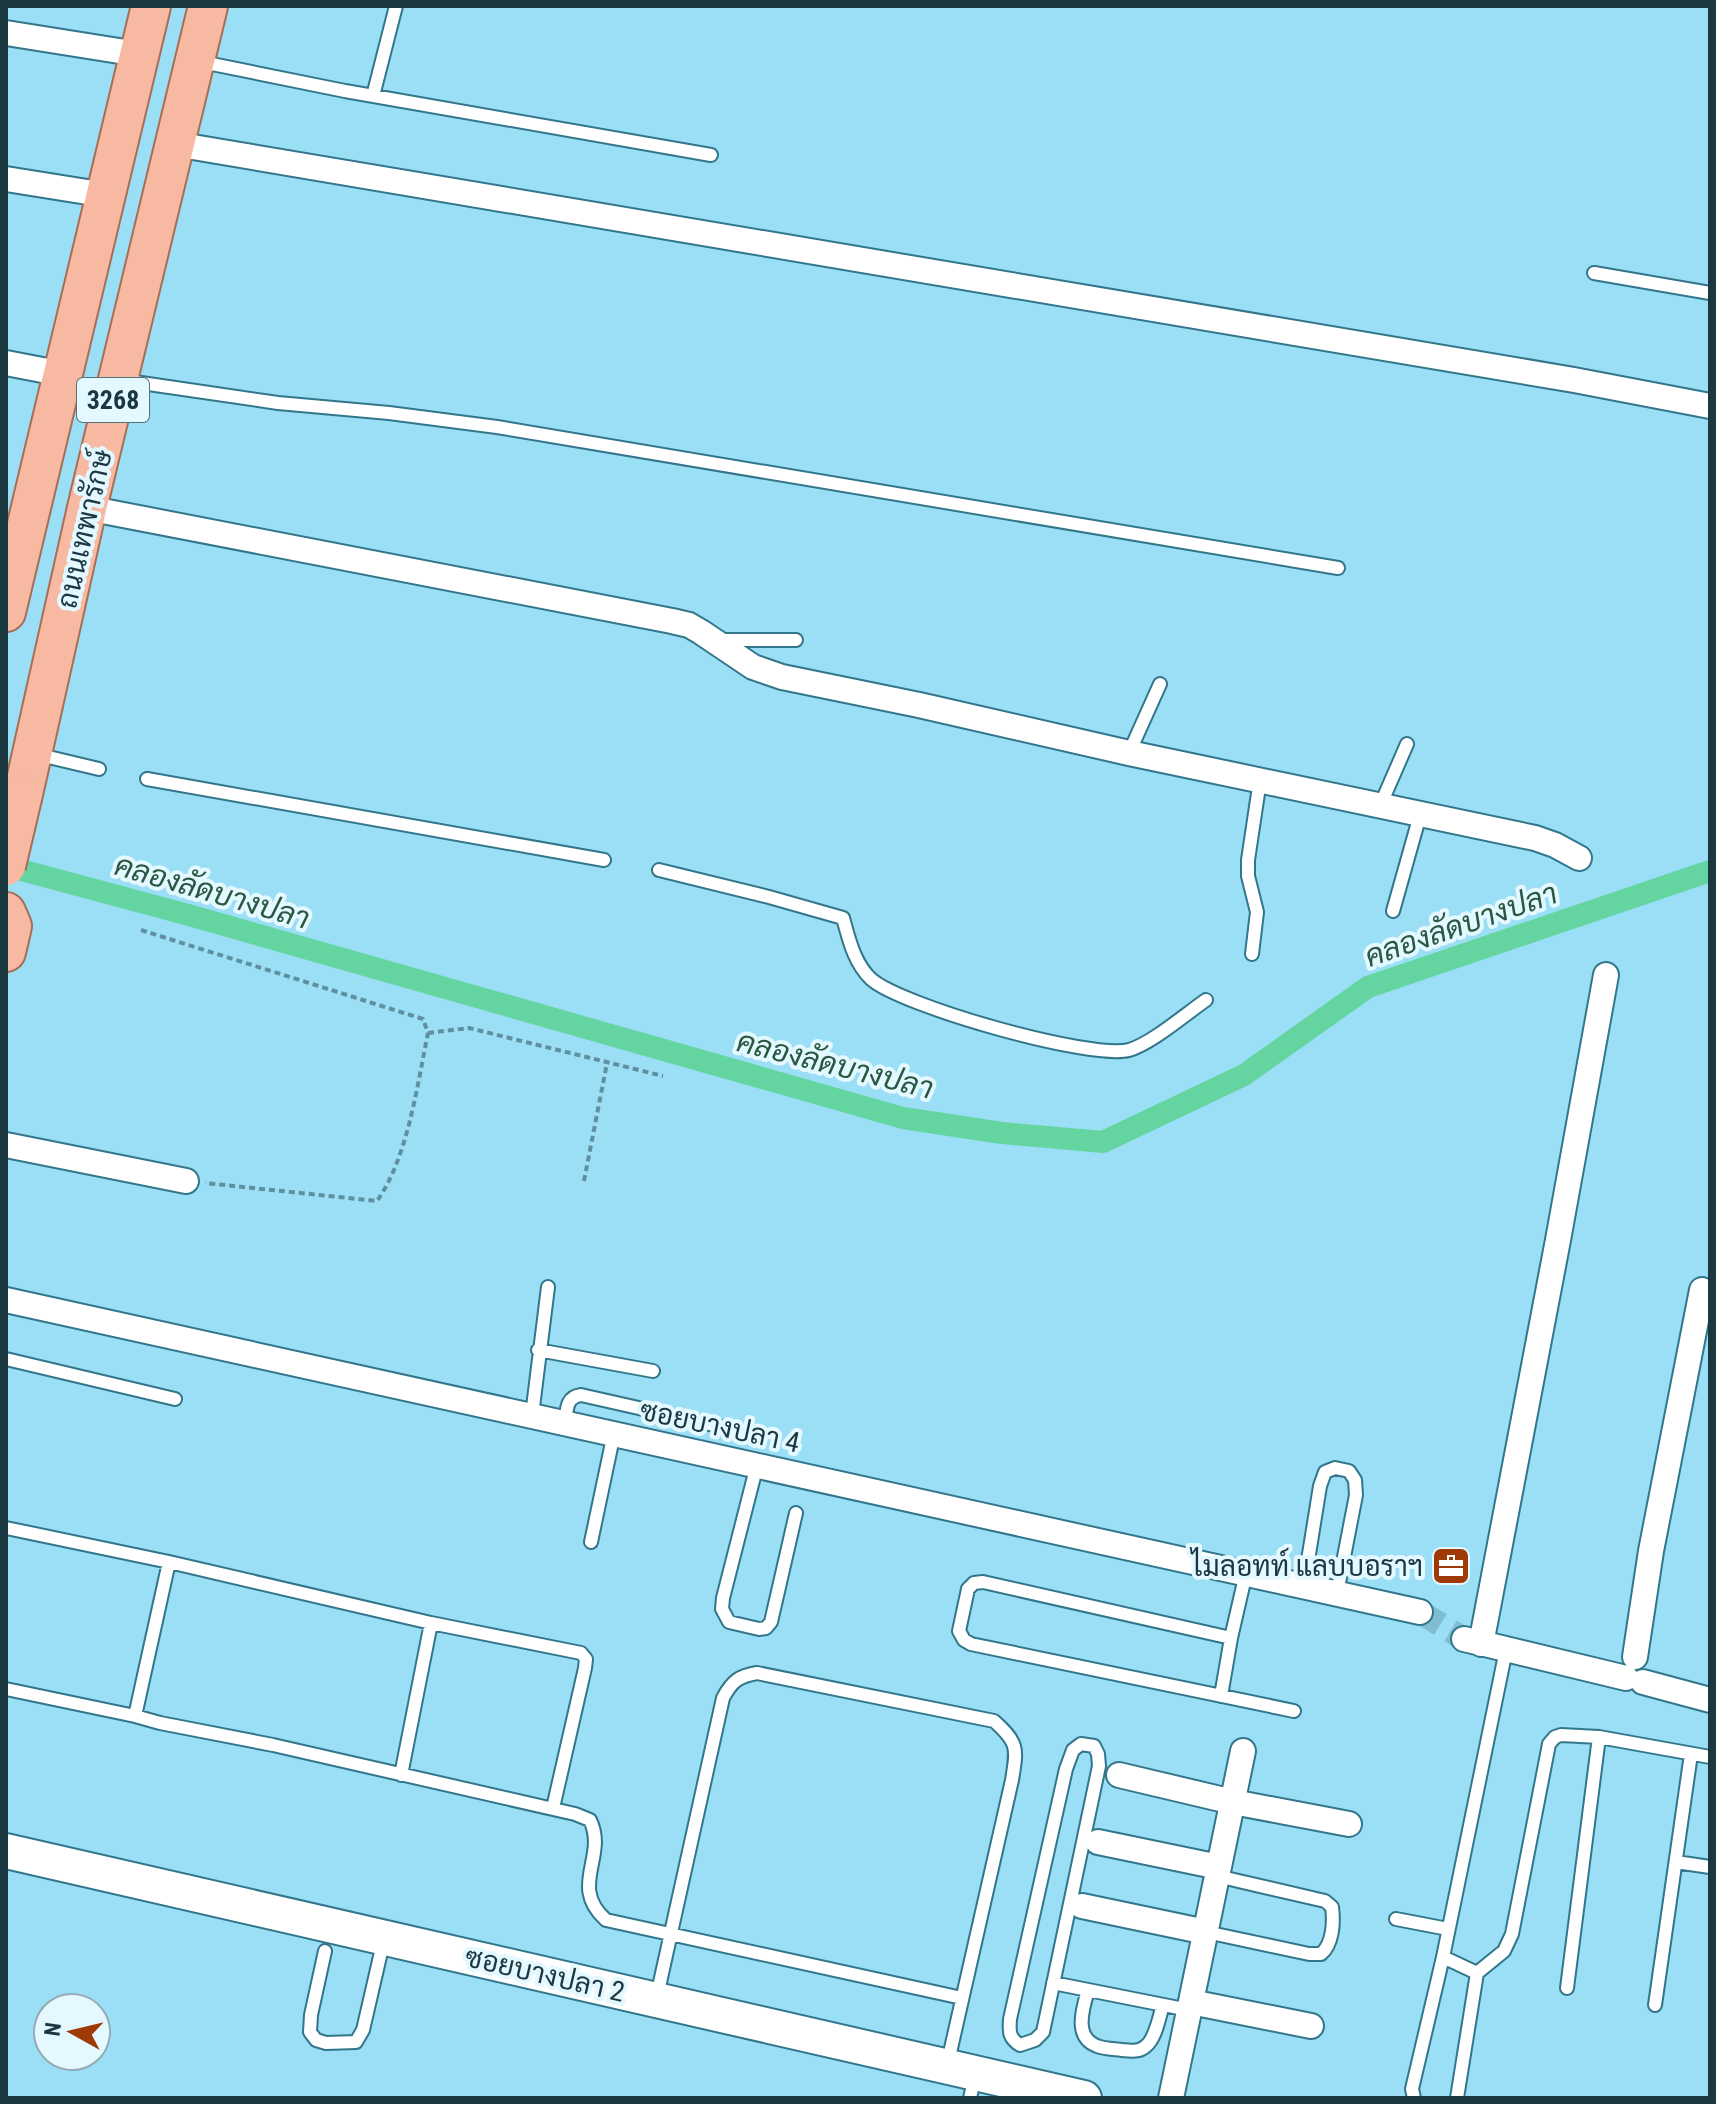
<svg xmlns="http://www.w3.org/2000/svg" width="1716" height="2104" font-family="'Roboto Condensed',Sarabun,sans-serif">
	<style>
		.lines { fill: none; stroke-linecap: round; stroke-linejoin: round }
		.canal { stroke: #64d5a1; stroke-width: 22 }
		.street-tunnel { stroke: #81bdd2; stroke-width: 24; stroke-dasharray: 24 12; stroke-linecap: butt }
		.lane-casing { stroke: #32768b; stroke-width: 16 }
		.street-casing { stroke: #32768b; stroke-width: 28 }
		.secondary-casing { stroke: #32768b; stroke-width: 38 }
		.primary-casing { stroke: #a66e57; stroke-width: 42 }
		.path { stroke: #5f90a0; stroke-width: 4; stroke-dasharray: 6 4; stroke-linecap: butt }
		.lane { stroke: #fff; stroke-width: 12 }
		.street { stroke: #fff; stroke-width: 24 }
		.secondary { stroke: #fff; stroke-width: 34 }
		.primary { stroke: #f7b9a2; stroke-width: 38 }
		.primary-bridge-casing { stroke: #a66e57; stroke-width: 42; stroke-linecap: butt }
		.primary-bridge { stroke: #f7b9a2; stroke-width: 38 }
		.labels { text-anchor: middle; stroke-width: 8; stroke-linejoin: round; paint-order: stroke }
		.shield { fill: #e4f8ff; stroke: #577179; stroke-width: 2 }
		.shield-label { font-size: 26px; font-weight: bold; fill: #1b3740 }
		.street-label { font-size: 28px; fill: #1b3740; stroke: #e4f8ff }
		.poi-label { font-size: 28px; fill: #1b3740; stroke: #e4f8ff; text-anchor: end }
		.water-label { font-size: 30px; font-style: italic; fill: #295842; stroke: #e4f8ff }
	</style>
	<rect width="100%" height="100%" fill="#9bdff6"/>
	<g class="lines">
		<path class="canal" d="M6,866l179,48 718,204 99,15 101,9 141,-67 124,-88 342,-116"/>
		<path class="street-tunnel" d="M1420,1612l44,27"/>
		<defs>
			<path id="lane" d="M197,61l148,30 366,64
				M373,96l23,-90
				M1594,273l116,20
				M121,380l157,23 111,10 108,14 841,141
				M720,640h76
				M1129,753l31,-69
				M36,754l63,15
				M147,779l457,81
				M1380,806l27,-62
				M659,870l110,27 74,21c6,21 11,45 28,61 30,27 220,81 258,71 22,-6 58,-37 77,-50
				M1393,911l27,-96
				M1252,954l5,-42 -9,-36v-16l12,-80
				M538,1350l115,21
				M6,1359l169,40
				M532,1415l16,-128
				M565,1423c2,-14 1,-26 16,-28l146,33
				M757,1465l-34,133 -1,11 7,13 30,7 7,-1 5,-6 25,-109
				M6,1528l163,34 -34,154 25,7 113,22 302,69 15,6c18,37 -22,66 16,100l356,78
				M591,1542l23,-109
				M169,1562l262,61 150,30 5,6 -1,9 -32,140
				M1304,1585l16,-99 5,-14 10,-4 14,3 6,9 1,15 -19,98
				M1231,1638l-248,-56 -9,1 -6,6 -9,42 5,9 7,4 323,67
				M6,1689l129,27
				M1221,1696l10,-58 15,-65
				M1081,1744l13,2 4,8 1,12 -56,266 -8,8 -15,5c-11,-7 -11,-13 -10,-26l56,-250 7,-19z
				M401,1775l30,-152
				M1676,1862l34,5
				M1396,1919l52,10
				M1206,1932l103,22h12c12,-10 13,-32 11,-47l-7,-6 -108,-25
				M325,1951l-14,64 -1,17 6,8 10,3 30,-1 7,-12 21,-91
				M1443,1957l34,16 -20,125
				M1477,1973l27,-22 8,-17 37,-190 6,-7 6,-2 38,2 111,20
				M1053,1983l136,27
				M1567,1988l32,-251
				M1088,1990c-5,18 -15,47 9,56 7,3 18,3 25,4 9,1 18,2 24,-4 10,-8 13,-29 17,-41
				M657,1996l66,-298c9,-17 16,-22 34,-25l237,48c25,22 23,28 18,59l-65,286
				M1655,2005l36,-251
				M970,2098l5,-22
				M1414,2098l-2,-9 31,-132 63,-307"/>
			<path id="street" d="M6,33l132,21
				M175,144l1399,236 136,26
				M6,179l100,16
				M6,363l57,11
				M87,508l585,113 17,4 12,7 52,35 29,10 137,28 210,48 406,85 20,7 24,13
				M6,1145l180,36
				M6,1300l1414,312
				M1464,1639l162,39
				M1481,1644l77,-404 48,-265
				M1635,1657l16,-106 51,-261
				M1643,1682l67,18
				M1119,1775l114,27 116,22
				M1098,1842l121,25
				M1082,1906l124,26
				M1191,2002l120,24
				M1171,2098l72,-347"/>
			<path id="secondary" d="M6,1851l1078,247"/>
			<path id="primary" d="M6,612l145,-606
				M23,794l64,-286 121,-502
				M6,912l6,14 -6,26"/>
		</defs>
		<use href="#lane" class="lane-casing"/>
		<use href="#street" class="street-casing"/>
		<use href="#secondary" class="secondary-casing"/>
		<use href="#primary" class="primary-casing"/>
		<path class="path" d="M141,930l282,89 5,14c-11,53 -20,124 -51,168l-172,-18
			M428,1033l41,-5 194,48
			M584,1181l23,-118"/>
		<use href="#lane" class="lane"/>
		<use href="#street" class="street"/>
		<use href="#secondary" class="secondary"/>
		<use href="#primary" class="primary"/>
		<defs>
			<path id="primary-bridge" d="M6,866l17,-72"/>
		</defs>
		<use href="#primary-bridge" class="primary-bridge-casing"/>
		<use href="#primary-bridge" class="primary-bridge"/>
	</g>
	<defs>
		<symbol id="office-square" viewBox="-11 -11 22 22"><rect x="-9" y="-9" width="18" height="18" rx="4" fill="#9e3a06" stroke="#e4f8ff"/><path d="M-6-3h4V-5.5h4V-3h4V5H-6ZM-1-4.5V-3h2v-1.5ZM-6 0V1H6V0Z" fill="#fff"/></symbol>
	</defs>
	<g fill-rule="evenodd">
		<use href="#office-square" x="1429" y="1544" width="44" height="44"/>
	</g>
	<g class="labels">
		<rect class="shield" x="77" y="378" width="72" height="44" rx="6"/>
		<g class="shield-label">
			<text x="113" y="409">3268</text>
		</g>
		<g class="street-label">
			<text transform="translate(84 529) rotate(-77)" y="10">ถนนเทพารักษ์</text>
			<text transform="translate(720 1426) rotate(12)" y="10">ซอยบางปลา 4</text>
			<text transform="translate(545 1974) rotate(13)" y="10">ซอยบางปลา 2</text>
		</g>
		<g class="poi-label">
			<text x="1423" y="1576">ไมลอทท์ แลบบอราฯ</text>
		</g>
		<g class="water-label">
			<text transform="translate(212 892) rotate(16)" y="10">คลองลัดบางปลา</text>
			<text transform="translate(1461 925) rotate(-19)" y="10">คลองลัดบางปลา</text>
			<text transform="translate(835 1065) rotate(14)" y="10">คลองลัดบางปลา</text>
		</g>
	</g>
	<rect width="1716" height="2104" fill="none" stroke="#1b3740" stroke-width="16"/>
	<g transform="translate(72 2032) rotate(278)"><circle r="38" fill="#e4f8ff" stroke="#94abb3" stroke-width="2"/>
	<path d="M0-6L14 30L0 20L-14 30Z" fill="#9e3a06"/>
	<text y="-12" font-size="22" font-weight="bold" text-anchor="middle" fill="#1b3740">N</text>
	</g>
</svg>
